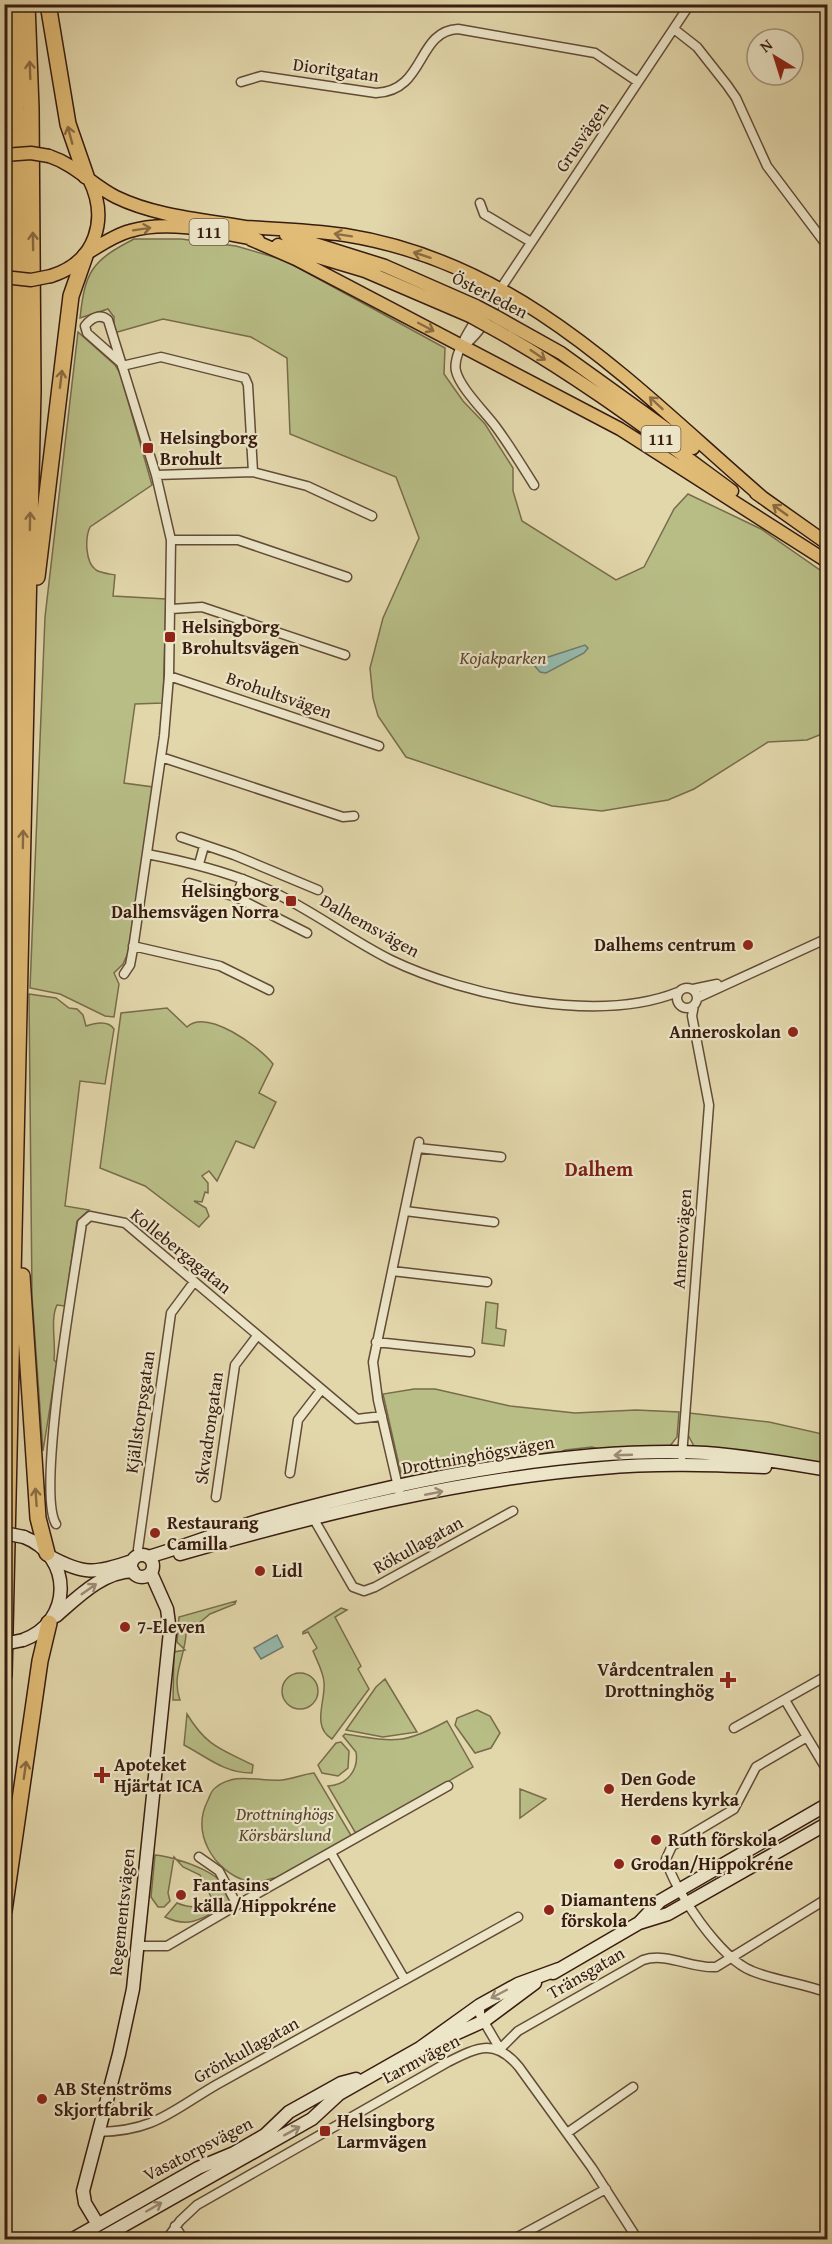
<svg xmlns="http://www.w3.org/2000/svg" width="832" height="2244" font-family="'Gentium Book Plus',serif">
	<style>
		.green { fill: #b8bd86; stroke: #786c4b; stroke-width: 1.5 }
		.water { fill: #95b9ac; stroke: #707a6e; stroke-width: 1.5 }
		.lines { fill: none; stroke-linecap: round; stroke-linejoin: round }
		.street-casing { stroke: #624b37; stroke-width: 11 }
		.secondary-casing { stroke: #381c10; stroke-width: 15 }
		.primary-casing { stroke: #381c10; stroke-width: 15 }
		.highway-casing { stroke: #381c10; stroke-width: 18 }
		.street { stroke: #ece5c8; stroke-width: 8 }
		.secondary { stroke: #ece5c8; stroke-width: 12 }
		.primary { stroke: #e1bc76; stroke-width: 12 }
		.highway { stroke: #e1bc76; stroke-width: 15 }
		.secondary-bridge-casing { stroke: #381c10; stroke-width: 15; stroke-linecap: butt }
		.primary-bridge-casing { stroke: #381c10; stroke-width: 15; stroke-linecap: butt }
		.secondary-bridge { stroke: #ece5c8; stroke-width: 12 }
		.primary-bridge { stroke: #e1bc76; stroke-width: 12 }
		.oneway { stroke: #8c6c43 }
		.oneway2 { stroke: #9b8b75 }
		.poi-dot { fill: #8f2418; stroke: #ece5c8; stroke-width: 2 }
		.labels { text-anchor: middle; stroke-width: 4.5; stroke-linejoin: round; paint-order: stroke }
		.shield { fill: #ece5c8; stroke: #6e5847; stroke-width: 1.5 }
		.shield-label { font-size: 16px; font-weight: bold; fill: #381c10 }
		.street-label { font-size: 18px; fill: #381c10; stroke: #ece5c8 }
		.poi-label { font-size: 18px; font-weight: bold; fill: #381c10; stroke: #ece5c8; text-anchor: start }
		.park-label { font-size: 18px; font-style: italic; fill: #58442e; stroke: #ece5c8 }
		.neighbourhood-label { font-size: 20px; font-weight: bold; fill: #7a1f14; stroke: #ece5c8 }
	</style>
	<rect width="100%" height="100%" fill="#e2d7ab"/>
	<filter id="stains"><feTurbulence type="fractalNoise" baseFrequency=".00333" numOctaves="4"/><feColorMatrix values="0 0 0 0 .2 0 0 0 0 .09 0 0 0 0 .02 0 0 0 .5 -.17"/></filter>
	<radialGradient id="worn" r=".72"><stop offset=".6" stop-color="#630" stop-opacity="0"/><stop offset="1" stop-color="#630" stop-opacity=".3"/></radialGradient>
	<path class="green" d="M134,239h47l55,7 48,14 161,88 -1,26 19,27 22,23 28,44v23l9,30 94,59 28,-13 30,-58 14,-15 73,35 66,46v157l-20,8 -39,2 -74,47 -26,11 -66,11 -50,-5 -146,-49 -28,-41 -5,-18 -3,-30 13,-50 36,-80 -23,-61 -106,-43 -3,-76 -36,-21 -88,-18 -49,14v-16l-6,-8 -28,9c5,-46 11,-57 54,-79z
		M78,332l37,33 5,8 32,112 -62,42c-5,11 -5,35 6,43 5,3 14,4 19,5l-2,21 53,3 -3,104 -28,1 -11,79 29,4 -25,166 -5,11 -9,9 5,11 -5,33 -9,-1 -45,-22 -30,-6 15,-371z
		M29,994l27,4 13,10 8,1 6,6 3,11c9,-3 22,-6 28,3l-9,55 -25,-3 -15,125 24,4 -12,11 -12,85 -8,-1c-7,14 -1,38 -3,55l3,3 -14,88 -11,-155z
		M167,1008l20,19c20,-19 73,20 86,37l-14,29 17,9 -22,46 -18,-7 -19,40 -8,-10 -7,5 6,7v10l-3,-1 -3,10 -8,-1 12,7 3,8 -10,11 -54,-41 -45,-18 21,-155z
		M486,1302l12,2 -2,24 10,2 -2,16 -22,-3z
		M414,1389h21l75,17 65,7 61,-3 43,2 -2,25 -7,9 -65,5 -13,-4 -27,3 -14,7 -145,21 -5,-4 -18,-80z
		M689,1413l80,9 58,13v28l-132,-15 -7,-13z
		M236,1601l-1,3 -25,10 -24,20c-1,23 -15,42 -6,66h-7l1,-48 11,-2 -8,-8 2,-25z
		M341,1608l6,2 -12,7 26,49 -3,3 11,20 -37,50c-21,-13 -6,-38 -8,-57 -1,-11 -7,-21 -11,-31l4,-3 -9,-16 -5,2v-2z
		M282 1691a18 18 0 1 1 36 0a18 18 0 1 1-36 0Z
		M385,1679l32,53 -34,5 -37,-7 30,-43z
		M477,1710l13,6 10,17 -9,15 -16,5 -20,-28 2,-7z
		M187,1714c20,33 34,35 66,51l-1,8c-28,0 -45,-16 -68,-28z
		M447,1721l26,46 -114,66 -4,-1 -27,-46c19,-1 31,-16 28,-34l-13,-16 2,-2c49,8 58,11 102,-13z
		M341,1742l8,9 -1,17 -10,8 -16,-3 -4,-8 18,-22z
		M314,1773l38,64 -70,41c-14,-2 -22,8 -36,3 -33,-11 -55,-48 -38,-81 2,-4 3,-9 7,-12 20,-17 44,-6 67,-8 11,-1 21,-6 32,-7z
		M520,1789l26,10 -26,19z
		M155,1855c21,2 82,20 74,49 -23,12 -38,26 -64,13l12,-14c12,5 26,6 35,-4l-12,-24 -17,-8 -9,-10 -6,36 2,8 -6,6h-6l-7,-10z"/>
	<path class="water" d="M585,645l3,3 -4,5 -38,20 -6,-1 -7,-8 6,-4z
		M277,1635l6,12 -22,12 -7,-11z"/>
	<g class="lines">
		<defs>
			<path id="street" d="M674,29l23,18 30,38 9,13 31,68 61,81
				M241,82l20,-6 115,17c50,-2 40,-62 82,-64l137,24 43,29
				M480,203l4,11 47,28
				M463,347c17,-15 33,-37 38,-59
				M121,363l-34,-30 -2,-7c6,-8 15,-13 23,-6l48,155 15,65 -2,136 -5,60 -31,213 -3,16 -6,9
				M122,366l39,-9 84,21 3,7 5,87
				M156,475l97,-3 54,14 65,30
				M534,485c-12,-19 -24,-39 -38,-58 -11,-15 -36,-39 -40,-56 -5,-20 31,-70 45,-83l189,-284
				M171,540h67l109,37
				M171,609l31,-2 143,48
				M169,676l210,70
				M161,757l182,60 11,-1
				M181,837l53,18 84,35
				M147,854c42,8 83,18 122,36 43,20 80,49 122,70 75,36 207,64 287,32
				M199,864l5,-18
				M189,883l47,14 71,36
				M236,897l7,-18
				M133,946l87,20 49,24
				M677 998a10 10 0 1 1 20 0a10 10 0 1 1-20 0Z
				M693,989l24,-5
				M697,998l131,-60
				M418,1148l83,9
				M405,1211l89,11
				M392,1271l95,11
				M376,1342l94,10
				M682,1456l27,-351 -17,-89 2,-11
				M290,1473l8,-53 23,-30
				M399,1491l-21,-91 -5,-38 46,-220
				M216,1497l19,-132 22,-29
				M312,1516l41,71 11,4 11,-4 138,-76
				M56,1524c-20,-32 19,-252 26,-301l8,-7 35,7 232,196 25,-3
				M140,1555l-2,-6 33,-236 23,-31
				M785,1700l22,37
				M734,1728l94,-53
				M828,1772l-21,-35 -51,30 -22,42 -62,37 -6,13c8,32 55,100 86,112 24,10 51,12 76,22
				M331,1853l74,127
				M237,1905l211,-119
				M137,1946h30l70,-41 -18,-34 -20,-14
				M480,2005v10l20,34
				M500,2049l18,-18 125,-71c24,-8 49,9 73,7l112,-69
				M98,2132c56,-1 72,-20 118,-47l302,-168
				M567,2133l66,-46
				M175,2226l9,14
				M166,2240l14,-19 17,-16 251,-143c30,-15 47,-24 71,5l73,101 46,72
				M512,2240l94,-51"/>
			<path id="secondary" d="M180,1554c137,-39 280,-75 422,-86 54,-5 109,-3 163,-1
				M131 1566a11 11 0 1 1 22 0a11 11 0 1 1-22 0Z
				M49,1556c35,19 46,18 83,5
				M148,1557c38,-11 75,-26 113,-37 136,-38 304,-74 445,-67 41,3 81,10 122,17
				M56,1616c22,-19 46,-44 77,-45
				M23,1640c50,-18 50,-84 1,-103
				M640,1922l20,-21 168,-97
				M553,1973l86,-50 29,-9 160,-91
				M435,2043l49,-22 51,-38
				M97,2223l-12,-20 -2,-12 36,-137 14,-65 37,-358 -3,-22 -16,-36
				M71,2240l127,-72 36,-15 31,-18 24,-23 52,-29 15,-4
				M98,2240l214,-121 27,-25 81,-46 60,-43 38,-21 41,-15"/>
			<path id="primary" d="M49,156c27,9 43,29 67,41 41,20 91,23 135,31
				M245,227c33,2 67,3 100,8 177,28 289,152 418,263
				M286,235l99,31 91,40
				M250,239l46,20 324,170 208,133
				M278,245l87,26 105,45
				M89,252c13,-8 26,-17 41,-21 38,-12 89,1 128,9
				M51,276c45,-14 58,-57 38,-97
				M495,316l66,37 132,95
				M488,326c86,47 165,107 244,165
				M756,493l72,51"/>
			<path id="highway" d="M48,4l20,120 18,52
				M37,577l34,-281 14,-40
				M4,1045l14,-632 1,-197 -6,-212
				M22,1276l16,242 9,35
				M4,1675l29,-1285 -2,-282 -4,-104
				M4,1911l36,-250 9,-38"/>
		</defs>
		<use href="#street" class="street-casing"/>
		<use href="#secondary" class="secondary-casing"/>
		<use href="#primary" class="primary-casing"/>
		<use href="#highway" class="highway-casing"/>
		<use href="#street" class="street"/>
		<use href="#secondary" class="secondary"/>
		<use href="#primary" class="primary"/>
		<use href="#highway" class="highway"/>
		<defs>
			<path id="secondary-bridge" d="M4,1533l20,4
				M4,1644l19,-4"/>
			<path id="primary-bridge" d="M4,155l27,-2 18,3
				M4,277l27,3 20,-4
				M476,306l19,10
				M470,316l18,10"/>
		</defs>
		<use href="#secondary-bridge" class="secondary-bridge-casing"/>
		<use href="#primary-bridge" class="primary-bridge-casing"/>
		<use href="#secondary-bridge" class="secondary-bridge"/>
		<use href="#primary-bridge" class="primary-bridge"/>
	</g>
	<defs><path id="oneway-shaft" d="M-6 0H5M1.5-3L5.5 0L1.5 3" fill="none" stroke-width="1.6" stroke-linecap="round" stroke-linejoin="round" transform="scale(1.5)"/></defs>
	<g class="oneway">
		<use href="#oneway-shaft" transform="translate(30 70) rotate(-92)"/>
		<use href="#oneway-shaft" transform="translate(70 135) rotate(-105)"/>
		<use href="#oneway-shaft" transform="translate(142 229) rotate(-9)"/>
		<use href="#oneway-shaft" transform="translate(343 235) rotate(-171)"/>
		<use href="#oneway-shaft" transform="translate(33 241) rotate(-91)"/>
		<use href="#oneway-shaft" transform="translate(422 255) rotate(-162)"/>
		<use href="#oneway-shaft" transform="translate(426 327) rotate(28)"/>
		<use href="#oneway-shaft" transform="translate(538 355) rotate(34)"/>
		<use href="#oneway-shaft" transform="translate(61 379) rotate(-83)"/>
		<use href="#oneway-shaft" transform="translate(656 403) rotate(-137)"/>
		<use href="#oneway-shaft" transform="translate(780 510) rotate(-144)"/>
		<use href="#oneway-shaft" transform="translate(30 521) rotate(-89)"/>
		<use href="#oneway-shaft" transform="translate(23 839) rotate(-89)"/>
		<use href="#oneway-shaft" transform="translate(36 1497) rotate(-94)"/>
		<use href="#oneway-shaft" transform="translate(25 1770) rotate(-82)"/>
	</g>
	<g class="oneway2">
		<use href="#oneway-shaft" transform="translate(623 1455) rotate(178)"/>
		<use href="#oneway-shaft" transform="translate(434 1493) rotate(-11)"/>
		<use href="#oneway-shaft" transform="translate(89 1589) rotate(-35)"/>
		<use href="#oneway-shaft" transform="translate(499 1994) rotate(152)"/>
		<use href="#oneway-shaft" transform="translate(292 2131) rotate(-29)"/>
		<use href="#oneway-shaft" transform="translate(154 2207) rotate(-30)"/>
	</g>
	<g class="poi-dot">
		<rect x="142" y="442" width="12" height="12" rx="3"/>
		<rect x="164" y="631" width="12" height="12" rx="3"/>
		<rect x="285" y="895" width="12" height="12" rx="3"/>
		<circle cx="748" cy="945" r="6"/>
		<circle cx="793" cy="1032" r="6"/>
		<circle cx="155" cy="1533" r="6"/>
		<circle cx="260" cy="1571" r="6"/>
		<circle cx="125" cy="1627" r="6"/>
		<path d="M725 1671h6v6h6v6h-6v6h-6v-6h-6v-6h6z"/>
		<path d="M99 1766h6v6h6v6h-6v6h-6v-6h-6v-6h6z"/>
		<circle cx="609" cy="1789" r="6"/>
		<circle cx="656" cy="1840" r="6"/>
		<circle cx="619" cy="1864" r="6"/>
		<circle cx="181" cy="1895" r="6"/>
		<circle cx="549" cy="1910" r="6"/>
		<circle cx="42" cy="2099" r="6"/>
		<rect x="319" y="2125" width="12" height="12" rx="3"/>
	</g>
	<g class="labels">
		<g class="shield">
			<rect x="189.5" y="219" width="39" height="26" rx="4.5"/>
			<rect x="641.5" y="426" width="39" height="26" rx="4.5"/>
		</g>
		<g class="shield-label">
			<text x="209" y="238">111</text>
			<text x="661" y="445">111</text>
		</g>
		<g class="street-label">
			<text transform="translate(336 70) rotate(8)" y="6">Dioritgatan</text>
			<text transform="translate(582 137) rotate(-56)" y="6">Grusvägen</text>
			<text transform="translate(490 295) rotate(27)" y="6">Österleden</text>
			<text transform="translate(279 695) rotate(19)" y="6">Brohultsvägen</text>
			<text transform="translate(370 926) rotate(29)" y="6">Dalhemsvägen</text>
			<text transform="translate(682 1239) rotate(-86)" y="6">Annerovägen</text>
			<text transform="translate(181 1251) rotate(39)" y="6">Kollebergagatan</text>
			<text transform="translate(140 1412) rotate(-82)" y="6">Kjällstorpsgatan</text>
			<text transform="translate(209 1428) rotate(-82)" y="6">Skvadrongatan</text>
			<text transform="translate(478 1455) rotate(-10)" y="6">Drottninghögsvägen</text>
			<text transform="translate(418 1545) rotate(-29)" y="6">Rökullagatan</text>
			<text transform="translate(122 1912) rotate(-84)" y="6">Regementsvägen</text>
			<text transform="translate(586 1973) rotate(-30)" y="6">Tränsgatan</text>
			<text transform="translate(246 2050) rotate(-29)" y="6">Grönkullagatan</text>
			<text transform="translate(421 2059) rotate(-28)" y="6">Larmvägen</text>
			<text transform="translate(198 2149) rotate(-27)" y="6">Vasatorpsvägen</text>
		</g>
		<g class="poi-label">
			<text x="160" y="444">Helsingborg<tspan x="160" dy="21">Brohult</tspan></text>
			<text x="182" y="633">Helsingborg<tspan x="182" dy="21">Brohultsvägen</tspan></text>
			<text x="279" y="897" text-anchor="end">Helsingborg<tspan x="279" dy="21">Dalhemsvägen Norra</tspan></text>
			<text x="736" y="951" text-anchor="end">Dalhems centrum</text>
			<text x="781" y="1038" text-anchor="end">Anneroskolan</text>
			<text x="167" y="1529">Restaurang<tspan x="167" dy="21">Camilla</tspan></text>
			<text x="272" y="1577">Lidl</text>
			<text x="137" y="1633">7-Eleven</text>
			<text x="714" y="1676" text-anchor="end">Vårdcentralen<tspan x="714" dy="21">Drottninghög</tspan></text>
			<text x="114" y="1771">Apoteket<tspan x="114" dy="21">Hjärtat ICA</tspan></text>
			<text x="621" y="1785">Den Gode<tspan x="621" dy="21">Herdens kyrka</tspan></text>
			<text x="668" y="1846">Ruth förskola</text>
			<text x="631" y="1870">Grodan/Hippokréne</text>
			<text x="193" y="1891">Fantasins<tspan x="193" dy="21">källa/Hippokréne</tspan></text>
			<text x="561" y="1906">Diamantens<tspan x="561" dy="21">förskola</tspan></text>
			<text x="54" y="2095">AB Stenströms<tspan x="54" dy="21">Skjortfabrik</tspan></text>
			<text x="337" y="2127">Helsingborg<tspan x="337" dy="21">Larmvägen</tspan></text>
		</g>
		<g class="park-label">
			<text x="503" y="664">Kojakparken</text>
			<text x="285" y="1820">Drottninghögs<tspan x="285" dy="21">Körsbärslund</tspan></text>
		</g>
		<g class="neighbourhood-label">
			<text x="599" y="1176">Dalhem</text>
		</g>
	</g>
	<rect width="832" height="2244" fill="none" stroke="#e2d7ab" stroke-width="24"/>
	<rect x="6" y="6" width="820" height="2232" fill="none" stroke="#381c10" stroke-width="3"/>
	<rect x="12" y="12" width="808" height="2220" fill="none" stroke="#381c10" stroke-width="1.5"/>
	<g transform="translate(775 57) rotate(322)"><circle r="28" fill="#ece5c8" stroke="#a4957e" stroke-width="1.5"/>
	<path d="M0-4.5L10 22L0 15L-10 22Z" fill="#8f2418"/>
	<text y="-9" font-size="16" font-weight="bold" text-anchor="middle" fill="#381c10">N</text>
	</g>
	<rect width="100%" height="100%" filter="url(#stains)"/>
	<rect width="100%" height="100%" fill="url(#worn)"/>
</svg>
